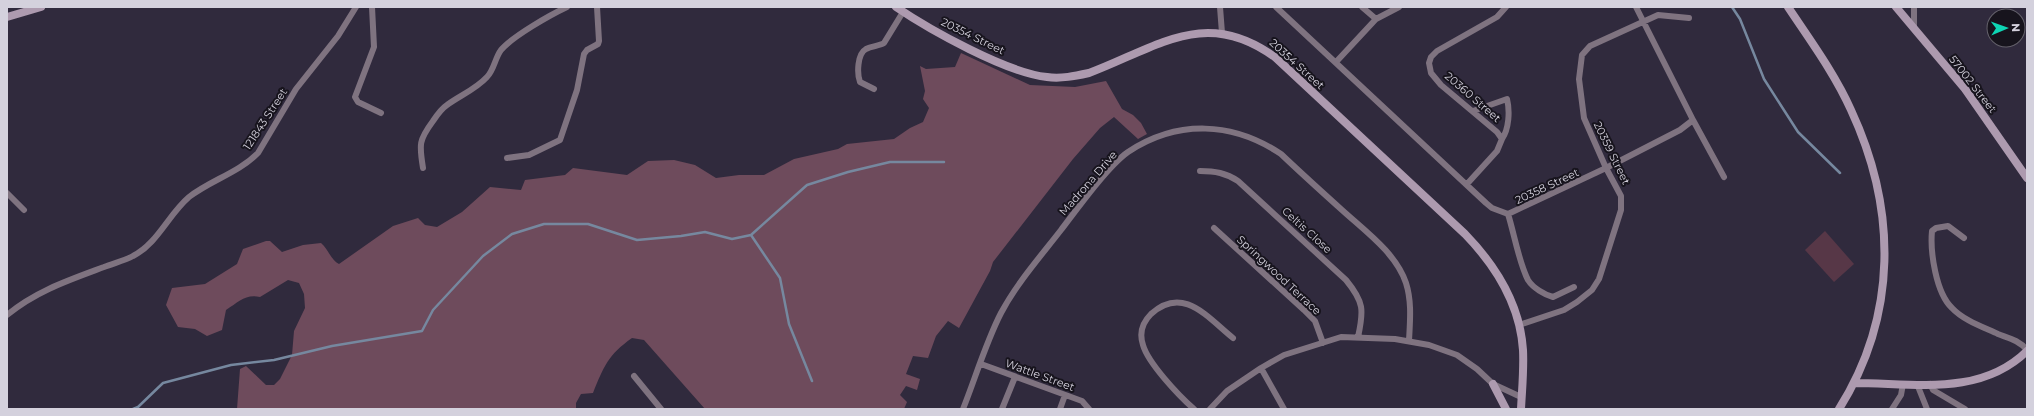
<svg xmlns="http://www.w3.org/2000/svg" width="2034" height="416" font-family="Montserrat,sans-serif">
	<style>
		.green { fill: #573747 }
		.forest { fill: #6e4b5c }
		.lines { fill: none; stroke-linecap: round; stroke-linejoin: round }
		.stream { stroke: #76889f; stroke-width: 2.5 }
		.street { stroke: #7f7380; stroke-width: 6 }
		.secondary { stroke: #ad9aaf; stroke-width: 8 }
		.labels { text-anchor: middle; stroke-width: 4; stroke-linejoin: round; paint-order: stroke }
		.street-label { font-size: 11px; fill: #d4d1dd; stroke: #17141d }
	</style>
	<rect width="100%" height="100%" fill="#302a3d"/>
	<path class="green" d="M1825,231l29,33 -20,18 -29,-32z"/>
	<path class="forest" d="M961,53l69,32 45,2 31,-6 16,28 11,6 8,8 6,11 -9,5 -24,-22 -14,11 -27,31 -80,103 -3,9 -31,57 -11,-7 -12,15 -8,22 -15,-2 -7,18 14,5 -3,11 -11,-4 -6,9 7,7 -3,7h-199l-61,-69 -12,-2c-24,17 -28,28 -39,55l-12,1 -5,9v6h-339l3,-40 6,-3 20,19h8l6,-6 12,-24 2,-24 11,-23 -1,-14 -5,-11 -11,-3 -28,17c-15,-3 -21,5 -34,13l-4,20 -15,6 -12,-7 -17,-2 -12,-22 6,-17 33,-4 32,-20 6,-15 23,-8h4l12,11 21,-7 18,-2c7,6 10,17 18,21l54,-38 25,-8 7,7 12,2 25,-15 28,-25 31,3 4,-10 40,-5 8,-7 54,7 21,-14 26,-1 21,5 21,13 23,-3h25l30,-16 44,-10 9,-5 47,-5 16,-11 13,-6 6,-14 -6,-9 2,-8 -5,-25 6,3 29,-2z"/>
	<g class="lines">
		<path class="stream" d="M1732,7l8,12 24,60 34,53 42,41
			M751,235l29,43 9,46 23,57
			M133,409l5,-2 25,-24 68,-18 43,-5 58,-14 90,-15 11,-21 50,-54 29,-22 32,-10h44l49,16 44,-4 24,-4 27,7 19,-4 56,-50 41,-13 42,-10h54"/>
		<path class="street" d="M372,7l2,40 -19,50 3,5 23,11
			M1220,7l2,26
			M1276,7l210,196 6,5 16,6 98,-46 74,-38 13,-10 -57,-113
			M1362,7l14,12
			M1914,7v20
			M1336,62l40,-43 23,-12
			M874,89l-14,-7c-3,-8 -3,-28 6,-33 6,-3 13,-3 18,-6l19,-31
			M1473,111l34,-12c3,12 2,30 -5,40
			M1693,120l31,57
			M507,158l22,-3 31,-15 17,-50 7,-36 3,-4 11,-6 1,-3 -2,-34
			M423,168c-4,-24 -4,-28 10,-47 4,-6 8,-12 14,-16 14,-10 29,-16 40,-28 7,-7 8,-19 14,-27 12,-14 49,-35 66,-43
			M1200,171c15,0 26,2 38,10l108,99c18,22 18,30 12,57
			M1467,184l30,-33 5,-12 -5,-7 -56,-47 -10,-12 -2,-10 2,-6 6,-6 60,-34 9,-10
			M7,193l17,17
			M1508,214c6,19 11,49 20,66 5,8 17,15 25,17l21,-10
			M1214,228l90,82 11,11 8,22
			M1964,238l-16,-12 -12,2 -4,3c-2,21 4,62 20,77 11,12 31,19 46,26 10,4 21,6 29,16
			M7,315c29,-24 62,-35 97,-48 10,-4 20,-6 29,-11 25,-13 35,-41 56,-59 22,-17 49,-24 69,-44l38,-64 42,-53 18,-29
			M1519,325l45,-15 13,-8 15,-12 7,-11 22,-69v-14l-15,-28 -22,-50 -5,-39 3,-24 8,-9 68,-31 31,3
			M981,364l101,37 7,8
			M1261,368l23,41
			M634,376l27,33
			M1917,384l10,25
			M1930,384l3,6 32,19
			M963,409c12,-30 23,-67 38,-96 16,-30 39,-56 60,-83 16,-21 47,-64 67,-78 50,-33 105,-30 153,2 20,19 41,38 61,56 23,21 54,43 64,73 6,19 4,38 3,58
			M1002,409l13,-32
			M1060,409l5,-14
			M1194,409c-15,-13 -46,-46 -51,-64 -4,-12 0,-23 8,-31 32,-29 56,3 82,24
			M1210,409l17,-18 34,-23 23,-13 57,-18 54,2 34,6 28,10 20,14 16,15 28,13
			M1892,409l9,-14 2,-11"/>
		<path class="secondary" d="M896,7c34,23 111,66 151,70 14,2 28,-1 42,-4 69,-26 117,-67 187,-15l189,176c31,32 55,70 58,116 1,20 -1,39 -2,59
			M1788,7c22,33 47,67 63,103 46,99 47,205 -12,299
			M1896,7l69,82 62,89
			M7,17l34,-10
			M1854,383c60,0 126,14 173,-32
			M1493,384l13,25"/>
	</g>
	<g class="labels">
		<g class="street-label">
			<text transform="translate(973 36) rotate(26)" y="4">20354 Street</text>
			<text transform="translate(1297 64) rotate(42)" y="4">20354 Street</text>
			<text transform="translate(1973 84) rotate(52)" y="4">57002 Street</text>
			<text transform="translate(1473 97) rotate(41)" y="4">20360 Street</text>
			<text transform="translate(265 119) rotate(-57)" y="4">121843 Street</text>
			<text transform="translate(1612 153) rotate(64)" y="4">20359 Street</text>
			<text transform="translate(1088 183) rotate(-49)" y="4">Madrona Drive</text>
			<text transform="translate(1547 186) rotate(-25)" y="4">20358 Street</text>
			<text transform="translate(1307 230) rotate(42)" y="4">Celtis Close</text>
			<text transform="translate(1279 275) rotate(43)" y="4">Springwood Terrace</text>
			<text transform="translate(1040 375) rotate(20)" y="4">Wattle Street</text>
		</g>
	</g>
	<rect width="2034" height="416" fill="none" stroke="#d4d1dd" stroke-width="16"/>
	<g transform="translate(2006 28) rotate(88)"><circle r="19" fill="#17141d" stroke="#63606a"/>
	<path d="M0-3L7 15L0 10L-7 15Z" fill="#0ed5b4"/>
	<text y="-6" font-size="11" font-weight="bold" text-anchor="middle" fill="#d4d1dd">N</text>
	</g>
</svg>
